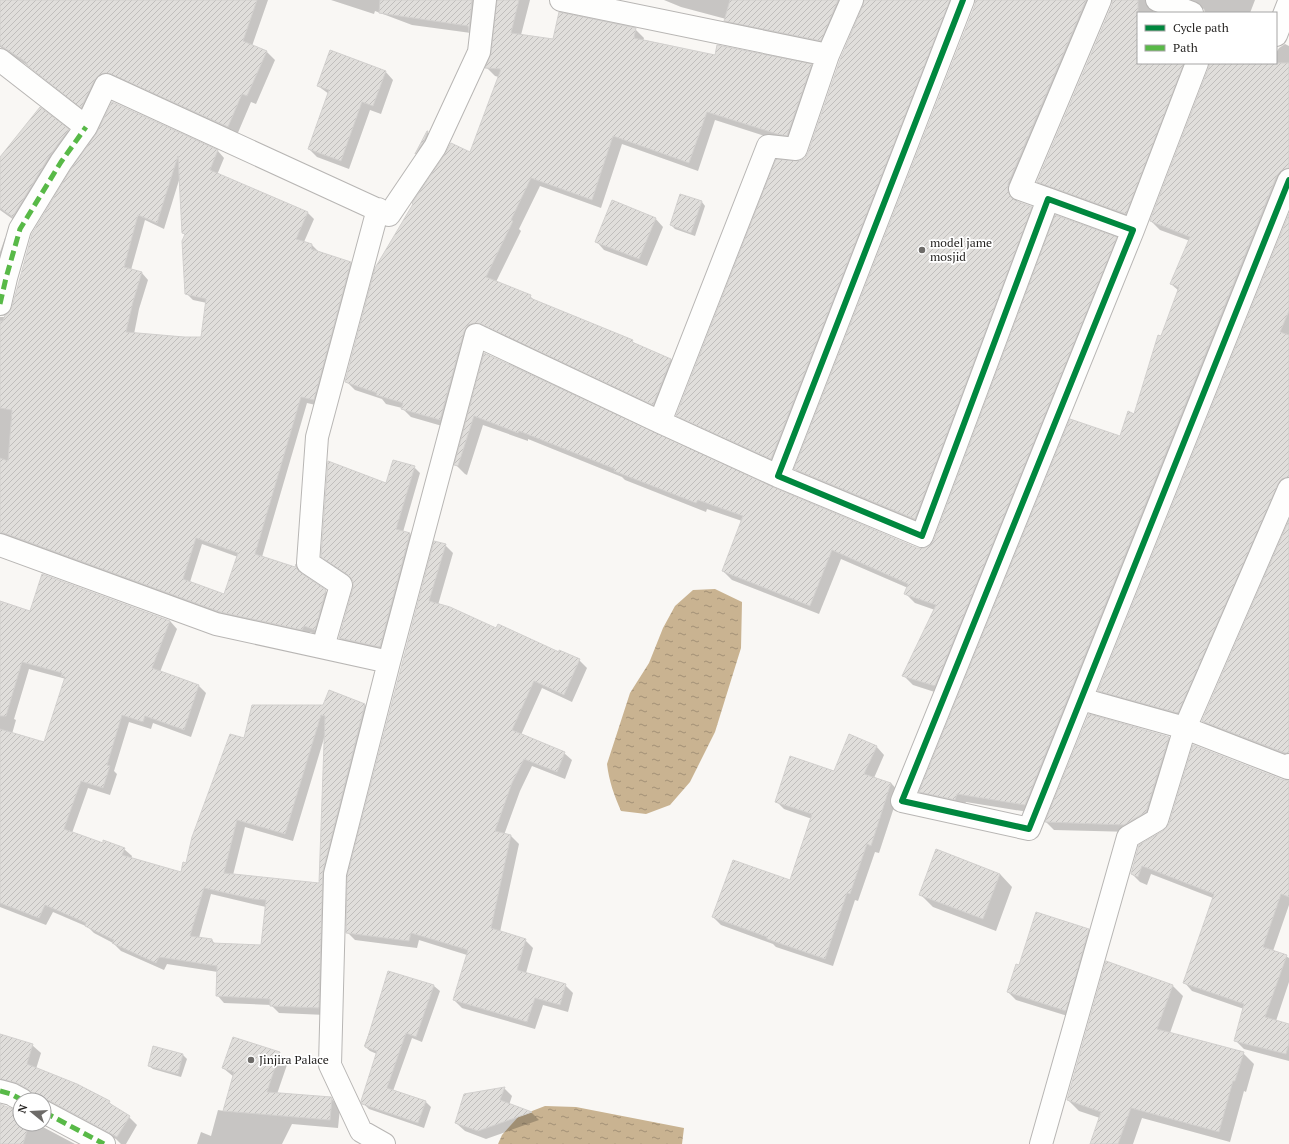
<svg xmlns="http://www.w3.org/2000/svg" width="1289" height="1144" font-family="'PT Serif',serif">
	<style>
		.water { fill: url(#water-ripples) }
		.shadow { fill: #0003; fill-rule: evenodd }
		.building { fill: url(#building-hatch); stroke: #d2d0ce; fill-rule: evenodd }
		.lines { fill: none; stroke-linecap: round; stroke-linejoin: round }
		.minor-casing { stroke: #b8b6b4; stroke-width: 24 }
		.minor { stroke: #fefefd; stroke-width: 22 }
		.quiet { stroke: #58b947; stroke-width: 5; stroke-dasharray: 10 5; stroke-linecap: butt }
		.cycleway-casing { stroke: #fff; stroke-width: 8 }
		.cycleway { stroke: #00873e; stroke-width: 6 }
		.poi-dot { fill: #6d6b68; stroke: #fff; stroke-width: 1.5 }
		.labels { text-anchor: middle; stroke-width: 3.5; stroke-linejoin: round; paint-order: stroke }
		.poi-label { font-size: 12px; fill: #211f1d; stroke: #fff; text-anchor: start }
	</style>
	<defs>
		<pattern id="water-ripples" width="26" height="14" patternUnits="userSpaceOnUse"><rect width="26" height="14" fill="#c9b391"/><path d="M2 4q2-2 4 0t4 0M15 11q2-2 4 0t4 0" fill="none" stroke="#a39176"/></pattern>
		<pattern id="building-hatch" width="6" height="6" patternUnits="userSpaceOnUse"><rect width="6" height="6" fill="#e0dedb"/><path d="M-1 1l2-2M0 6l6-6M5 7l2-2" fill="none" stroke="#c0bebc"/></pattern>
	</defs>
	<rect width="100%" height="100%" fill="#f9f7f4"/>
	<path class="water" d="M715,589l27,13 -1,46 -26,84 -25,50 -20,23 -24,9 -25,-3c-7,-16 -12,-30 -14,-47l23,-71 19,-30 14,-35 12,-22 18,-16z
		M545,1106l31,1 108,21 -2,16h-184l4,-9 17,-19z"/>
	<path class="shadow" d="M0,0h268l-16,46 14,5 9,9 -19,44 -5,-2 -14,33 -116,-53 -31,33 -52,-41 -7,-6 -31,-21z
		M331,0h154l-14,33 -59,-8 -37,-14 -1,3z
		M498,0h32l-9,35 33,5 81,-11 9,9 -1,3 72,15 96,9 9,9 -34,69 -71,-23 -17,51 -76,-27 -21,64 -61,-22 -21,43 2,2 -25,51 34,14 6,6 96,39 4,4 35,14 8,9 -17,45 -171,-81 -42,96 -38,-11 -9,-9 -16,-4 -4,-5 -27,-9 -9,-9 125,-227 28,-77 -4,-1 -8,-8 5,-14z
		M664,0h188l-23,49 -95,-20 -9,-8 1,-2 -45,-12z
		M865,0h98l-183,467 -94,-43 -9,-9 123,-253 5,-3 4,-6z
		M976,0h124l-83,193v9l14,5 9,9 -116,311 -120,-49 -9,-9 181,-464z
		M1113,0h44l-4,5 1,8h-16v50h59l-63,159 -88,-32 -8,-9 74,-176z
		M1180,0h75l-5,13h-45l-1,-4z
		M1285,44l4,2v134l-255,633 -68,-11 -3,6 -34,-8 -9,-8 214,-377 27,-78 18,-46 -8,-7 19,-43 -30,-11 -9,-9 59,-153v-5h66v-10l3,-5z
		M385,71l8,9 -12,34 -11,-4 -21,59 -32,-12 -8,-8 20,-55 -11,-8z
		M112,103l106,48 6,7 -7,17 90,37 7,7 -10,23 8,3 6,6 32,12 7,7 -37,136 -13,-3 -45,154 34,11 1,-2 5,6 1,4 23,15 6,7 -11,38 -11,-4 -1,4 -82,-18 -227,-77v-224h4l6,-3zM180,177l3,56 3,2v58l7,7 14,3 -5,35 -68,-4 5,-25 9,-29 -6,-7 -11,-3 14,-50 19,9zM202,544l36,13 -14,38 -34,-13z
		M41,109l27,21 12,12 -59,83 -21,-15v-52z
		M427,132l9,8 -13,22 -7,-8z
		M702,202l3,4 -10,30 -20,-7 -4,-4z
		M1289,216v273l-102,232 -79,-22 -9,-9z
		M655,218l8,9 -16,39 -43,-16 -8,-9z
		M5,238l7,8 -12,28v-22z
		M1116,238l9,9 -181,448 -31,-10 -9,-9 31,-66 -20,-7 -9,-9 2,-6 -67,-29 -22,55 -87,-34 -9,-9 19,-50 -35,-12 -1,3 -81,-32 -3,-3 -94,-38v2l-45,-16 -16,50 -2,-1 -9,-9 29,-111 287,134 145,61h7l7,-3z
		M414,467l6,6 -17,59 7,2 6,6 -30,113 -40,-9 -6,-6 14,-49v-8l-2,-3 -24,-15 -6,-7 64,-72z
		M1289,523v237l-78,-31 -8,-8z
		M445,545l8,8 -15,52 58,24 83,31 8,8 -15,34 -30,-14 -21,47 43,18 8,7 -7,19 -33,-13 -12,25 -16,44 7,1 8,8 -19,88 25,8 8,8 -7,25 39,12 8,8 -5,19 -25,-7 -8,24 -73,-21 -8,-8 13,-45 -48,-15 -2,8 -62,-8 -8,-8 1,-56z
		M43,575l127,46 7,8 -17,43 38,13 8,8 -15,44 -38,-14 -2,6 -22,-7 -15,49 3,3 -7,21 -22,-7 -16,45 31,11 21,5 8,7 -1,3 51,14 63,-133 79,-34 6,-15 35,14 7,7 -42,167 -4,136 -47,-2 -8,-8 -47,-2 -7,-8 1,-23 -51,-8 -3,6 -43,-19 -8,-8 -19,-10 -6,-6 -35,-15 -7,13 -46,-18v-304l31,9zM29,669l37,10 -21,65 -33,-10 4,-14 -2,-1zM325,735l-5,149 -87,-9 12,-48 48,14zM211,894l55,13 -4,39 -47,-2 -3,-4 -13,-2z
		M1169,737l8,9 -23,74 -21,12 -79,-2 -8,-8z
		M876,746l8,9 -10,23 17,5 8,9 -20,61 -4,-1 -17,49 -3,-1 -22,66 -57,-19 -3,-3 -52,-19 -8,-8 77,-36 22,-62 -28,-10 -8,-8 58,-29z
		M1283,781h6v124l-16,46 13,5 3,2v24l-13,39 13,4v36l-45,-12 -9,-9 9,-31 -52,-18 -8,-9 29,-84 -62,-24 -4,11 -7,-3 -8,-8 8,-28z
		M1000,874l12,13 -16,44 -63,-24 -13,-13z
		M1088,930l8,8 -22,80 -58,-18 -8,-8 12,-26z
		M389,972l45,14 6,5 -18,51 -10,-4 -19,53 32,10 6,6 -7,21 -55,-19 -6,-6 14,-49 -7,-3 -6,-5 13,-34z
		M1172,985l11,11 -13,37 73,20 11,11 -8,28 -2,-1 -14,51 -88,-24 -9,26h-42l9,-26 -21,-7 -11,-11z
		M0,1035l32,10 9,8 -5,16 73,33 6,6 14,9 8,8 -11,19h-5l-5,-5 -57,-30 -15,2v-11h-9l-1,-5 -8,-4 -26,-1z
		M154,1047l29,8 4,4 -6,18 -28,-8 -4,-3z
		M279,1053l9,9 -11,32 54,4 9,10 -2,20 -46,-4 -10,20h-85l4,-12 10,4 7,-26 6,1 10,-34 -11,-9z
		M504,1088l8,8 -3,9 22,7 8,8 -53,19 -21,-8 -9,-8z
		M0,1105l20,8v11h20l1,2 34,18h-75z"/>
	<path class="building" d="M0,0h257l-14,41 24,10 -20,45 -5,-2 -14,33 -117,-53 -6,-1 -6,2 -4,4 -14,29 -53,-42 -2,-4 -26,-17z
		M380,0h92l-3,32 -1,-6 -89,-13z
		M497,0h22l-8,33 42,6 6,-27 77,16 -2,10 81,17 2,-10 95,19 -25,72 -10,-2 -70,-22 -18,51 -76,-27 -21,64 -61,-22 -20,42 2,1 -27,56 45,18 -1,3 103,42 -1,2 39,17 -18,46 -172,-81 -6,-1 -7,2 -4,7 -24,88 -39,-11 2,-6 -27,-8 1,-2 -32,-11 30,-114 38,-64 -1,-1 33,-49 6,-11 19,9 31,-83 -16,-1 6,-15z
		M730,0h108l-17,41 -97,-20z
		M864,0h86l-179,459 -95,-43 100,-257 24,2 5,-3 3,-5 32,-93 23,-55z
		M975,0h111l-78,184v7l3,6 5,4 16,6 -117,312 -121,-50 181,-464z
		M1112,0h26v63h46l-58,151 -89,-32 75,-177z
		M330,50l56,21 -13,35 -11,-4 -21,59 -33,-12 21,-59 -12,-4z
		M1209,63h80v105l-7,2 -5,5 -252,630 -68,-11 -2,6 -36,-8 151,-373 50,17 8,-25 6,3 24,-79 3,1 18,-49 -9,-3 20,-47 -40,-16 59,-154z
		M112,102l106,48 -8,20 98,42 -12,27 16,5 -1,5 40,13 -37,138 -13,-3 -46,157 40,13 1,-3 1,5 4,4 25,17 -11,40 -11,-4 -2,4 -82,-18 -216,-79h-4v-75l8,3 4,-51 -12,-2v-87h3l2,-6 4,-3 3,-5 20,-73 39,-65 25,-35zM178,156l4,77 3,1 -3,7 3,53 21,5 -5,38h-17l-58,-5 7,-30 9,-30 -18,-5 14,-52 19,8zM196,538l42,15 -14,41 -41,-15z
		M40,107l29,22 -19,26 -38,63 1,-1 -13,-9v-51z
		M427,131h1l-4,10 -9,13z
		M680,194l22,7 -11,32 -21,-8z
		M612,200l44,18 -17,41 -44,-17z
		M1289,214v97l-9,21 9,3v142l-7,2 -4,5 -100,229 -80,-22z
		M1055,215l62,22 -182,449 -33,-10 34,-71 -32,-11 4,-10 -76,-34 -22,56 -88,-35 21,-55 -45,-16 -2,3 -82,-32 1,-2 -96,-38 -1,2 -44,-17 -16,50 -4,-1 30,-112 289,134 144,61h7l6,-3 4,-5z
		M393,460l22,6 -19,63 14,4 -30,114 -41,-9 14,-50v-7l-5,-6 -27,-18 7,-96 58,22z
		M1289,520v233h-4l-83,-32z
		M434,541l12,3 -17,57 21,6 46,21 2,-4 61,28v-2l21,9 -16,36 -30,-14 -22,49 53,22 -8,20 -33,-13 -12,24 -17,48 16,4 -20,93 35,11 -9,31 49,14 -6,21 -25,-7 -8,24 -74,-22 15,-50 -57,-17 -2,8 -63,-8 1,-57z
		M42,574l128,47 -18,47 47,17 -15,45 -39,-14 -2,6 -21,-7 -15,50 3,1 -7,22 -22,-7 -17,48 39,14v-3l22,8 -3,7 59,17 2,-10 3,1 6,-26 38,-103 14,4 8,-33h71l6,-15 36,14 -42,167 -4,137 -49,-2v-7l-54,-3 1,-30 -58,-9 -3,6 -44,-20 2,-3 -29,-14 1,-3 -41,-18 -6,13 -39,-15v-174l44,13 21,-65 -4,-1 1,-3 -40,-11 -16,54h-6v-115l30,10zM321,715l4,1 -6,167 -95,-10 13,-53 48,14zM204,888l49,11 13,1 -5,45 -49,-2v-4l-22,-3z
		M1089,714l80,23 -23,75 -22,13 -79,-3z
		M849,734l28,12 -13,28 27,9 -20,63 -4,-2 -17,50 -3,-1 -22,66 -58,-20v-2l-55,-20 21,-57 57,20 22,-66 -37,-12 15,-46 44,15z
		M1193,745l90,35h6v117l-8,-3 -18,53 24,8 -22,62 24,7v19l-3,11 -52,-13 10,-37 -61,-21 31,-89 -72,-28 -4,11 -7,-3 8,-29 24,-14 6,-7z
		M936,849l64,25 -17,45 -64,-24z
		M1036,912l53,17 -23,82 -59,-19 9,-28 3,1z
		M1106,961l67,24 -16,44 87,23 -9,29h-2l-14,51 -88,-24 -13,36h-28l11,-32 -34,-12z
		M388,971l46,14 -18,52 -10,-4 -19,55 39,13 -8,22 -56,-19 -1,-3 16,-50 -12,-4z
		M0,1034l33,10 -6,20 50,20 33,17 -1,2 21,13 -13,21 -67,-36 -6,-1h-10l-2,-7 -4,-4 -11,-6 -17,-4z
		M233,1037l47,15 -13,40 64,5 1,2 -2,21 -107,-9 11,-39 -12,-4z
		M153,1046l30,8 -5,20 -30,-8z
		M505,1087l-5,13 32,12 -54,19 -23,-8 9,-29z
		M0,1104l20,8v12h9l-6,20h-23z"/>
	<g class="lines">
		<defs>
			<path id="minor" d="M561,0l267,55
				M963,0l-185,476 144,60 126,-337 85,31 -231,571 127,28 260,-649
				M1157,0l35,13
				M1276,35l13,-33
				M0,60l86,67
				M1048,199l-28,-10 80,-189
				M1133,230l64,-167
				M0,304l6,-26 14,-49 41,-67 25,-35 20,-42 283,130 46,-68 44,-95 6,-52
				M660,422l108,-276 28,3 32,-94 24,-55
				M0,545l216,79 173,38
				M323,647l18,-62 -33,-22 9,-126 61,-228
				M1081,699l104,29 103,40 1,-3
				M0,1091l11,3 11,6
				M44,1112l60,32
				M384,1144l-23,-13 -31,-66 5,-191 54,-212 87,-327 184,87 118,54
				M1041,1144l87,-307 29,-17 28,-92 104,-239"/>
		</defs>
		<use href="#minor" class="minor-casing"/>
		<use href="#minor" class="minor"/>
		<path class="quiet" d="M0,304l6,-26 14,-49 41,-67 25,-35
			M0,1091l11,3 11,6
			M44,1112l60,32"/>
		<defs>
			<path id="cycleway" d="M963,0l-185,476 144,60 126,-337 85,31 -231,571 127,28 260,-649"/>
		</defs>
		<use href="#cycleway" class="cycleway-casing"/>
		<use href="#cycleway" class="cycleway"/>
	</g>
	<g class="poi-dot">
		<circle cx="922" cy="250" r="4"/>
		<circle cx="251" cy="1060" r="4"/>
	</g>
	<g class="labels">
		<g class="poi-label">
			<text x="930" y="247">model jame<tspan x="930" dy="14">mosjid</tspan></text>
			<text x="259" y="1064">Jinjira Palace</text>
		</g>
	</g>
	<rect x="1137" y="12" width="140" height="52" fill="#ffffff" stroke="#a6a5a5"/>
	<rect x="1145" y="25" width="20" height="6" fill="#00873e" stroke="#a6a5a5"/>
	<text x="1173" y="32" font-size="12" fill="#211f1d">Cycle path</text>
	<rect x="1145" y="45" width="20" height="6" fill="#58b947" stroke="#a6a5a5"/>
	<text x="1173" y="52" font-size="12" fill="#211f1d">Path</text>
	<g transform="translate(32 1112) rotate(288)"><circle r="19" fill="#ffffff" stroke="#a6a5a5"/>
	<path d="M0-3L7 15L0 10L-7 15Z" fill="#6d6b68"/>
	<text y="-6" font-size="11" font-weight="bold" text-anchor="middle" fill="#211f1d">N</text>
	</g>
</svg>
